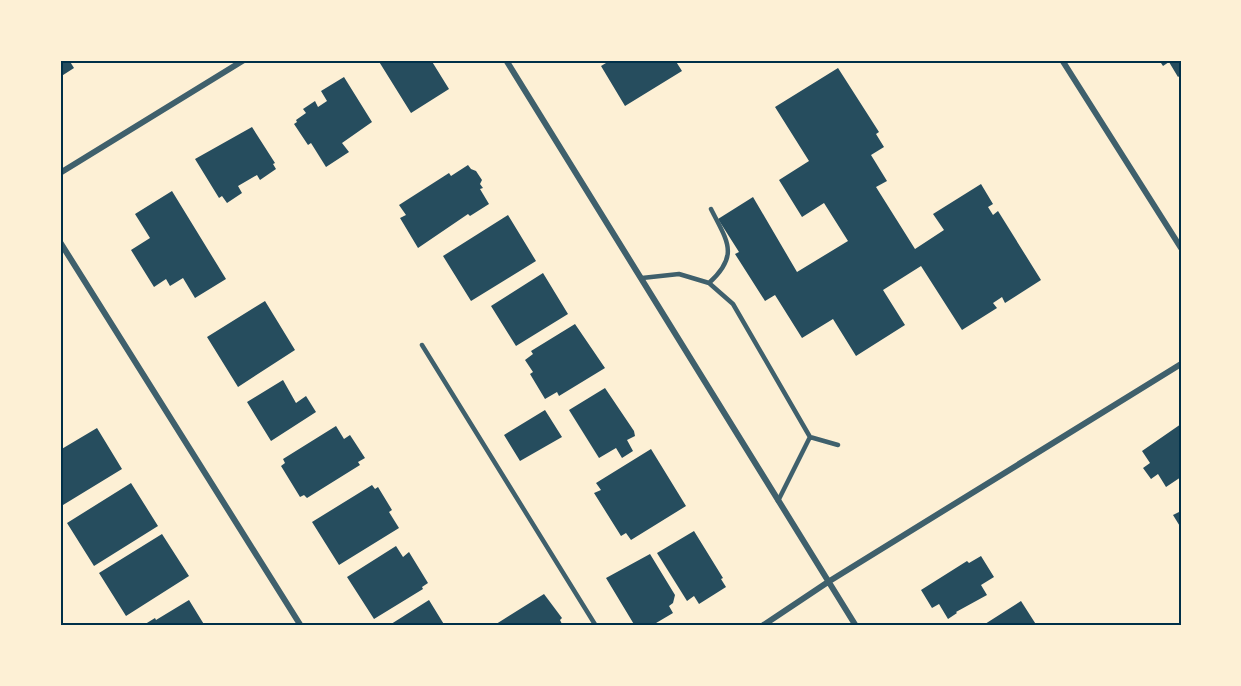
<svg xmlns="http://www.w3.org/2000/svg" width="1241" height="686" font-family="'Public Sans',sans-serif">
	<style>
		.building { fill: #264d5e }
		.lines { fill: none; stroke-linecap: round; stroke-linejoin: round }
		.service { stroke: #3f606c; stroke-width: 4.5 }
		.minor { stroke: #3f606c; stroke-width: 6 }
		.neatline { fill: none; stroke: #003049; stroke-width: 2 }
	</style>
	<rect width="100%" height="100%" fill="#fdf0d5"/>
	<path class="building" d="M60,60h9l5,8 -14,9z
		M378,60h53l18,29 -38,24z
		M611,60h64l7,11 -57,35 -24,-40z
		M1159,60h22v15l-3,2 -9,-15 -6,4z
		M838,68l41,64 -3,2 8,13 -13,8 16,26 -11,6 39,62 29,-19 -11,-16 48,-30 12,20 -5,3 5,8 5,-4 43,69 -36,23 -3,-6 -9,6 4,5 -35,22 -41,-64 -38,24 22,35 -49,31 -23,-37 -31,19 -27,-43 -10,6 -30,-47 4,-2 -21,-33 35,-22 44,75 51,-31 -24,-38 -22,14 -23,-37 30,-19 -34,-54z
		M344,77l28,45 -30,21 7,9 -23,15 -15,-24 -3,2 -14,-21 3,-2 -1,-2 10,-7 -3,-4 12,-8 3,6 9,-6 -6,-10z
		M252,127l23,36 -2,1 3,5 -16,11 -3,-5 -19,11 4,7 -15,10 -5,-7 -3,2 -24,-39z
		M468,165l3,4 5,2 6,9 -2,4 3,4 -3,1 9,15 -19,12 -2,-2 -50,34 -18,-30 6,-3 -7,-10 50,-32 2,3z
		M172,191l54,88 -31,19 -12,-20 -13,8 -4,-7 -12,8 -23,-37 19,-12 -15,-24z
		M508,215l28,46 -65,40 -28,-45z
		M543,273l25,41 -52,32 -25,-40z
		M265,301l30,49 -57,37 -31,-50z
		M575,324l30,44 -46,28 -2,-4 -12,7 -15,-25 3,-2 -8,-12 8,-6 -2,-3z
		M283,380l13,23 10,-7 10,16 -45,29 -24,-39z
		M605,388l29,43 1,5 -8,4 6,11 -11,7 -6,-10 -17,10 -30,-48z
		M545,410l17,27 -42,24 -16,-26z
		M1181,424v53l-15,10 -8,-13 -7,5 -8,-11 7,-5 -8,-12z
		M336,426l8,13 6,-4 15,23 -7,4 2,3 -53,33 -3,-3 -4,2 -19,-31 4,-3 -2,-4z
		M97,428l25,41 -59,36 -3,-5v-50z
		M651,449l35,57 -55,34 -5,-7 -5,3 -27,-43 7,-3 -5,-7z
		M131,483l27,43 -64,40 -27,-43z
		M372,485l3,4 3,-2 14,23 -3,2 10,16 -60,37 -27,-43z
		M1181,511v17l-8,-13z
		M694,531l29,47 -2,1 5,8 -27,17 -5,-8 -7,5 -30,-48z
		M162,534l27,42 -63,40 -27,-43z
		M396,546l7,11 6,-5 19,31 -6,4 1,2 -49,30 -27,-42z
		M650,554l25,41 -2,8 -4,3 4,7 -22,13h-16l-29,-48z
		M981,556l13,21 -13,8 6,10 -31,17 1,1 -9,6 -9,-15 -7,4 -11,-18 46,-29 2,2z
		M544,594l18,24 -2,2 3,6h-70z
		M189,600l16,26h-63l13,-8 1,2z
		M429,600l16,26h-57z
		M1021,601l16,25h-54l2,-2z"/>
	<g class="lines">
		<path class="service" d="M642,278l37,-4 30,9 24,21 77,133
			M709,283c31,-28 18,-42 2,-74
			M422,345l174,281
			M778,501l32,-64 28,8"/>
		<path class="minor" d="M506,60l350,566
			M1062,60l119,188
			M60,173l184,-113
			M60,242l241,384
			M762,626l66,-44 353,-218"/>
	</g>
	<rect width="1241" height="686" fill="none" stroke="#fdf0d5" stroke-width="123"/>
	<rect x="62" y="62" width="1118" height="562" class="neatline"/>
</svg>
